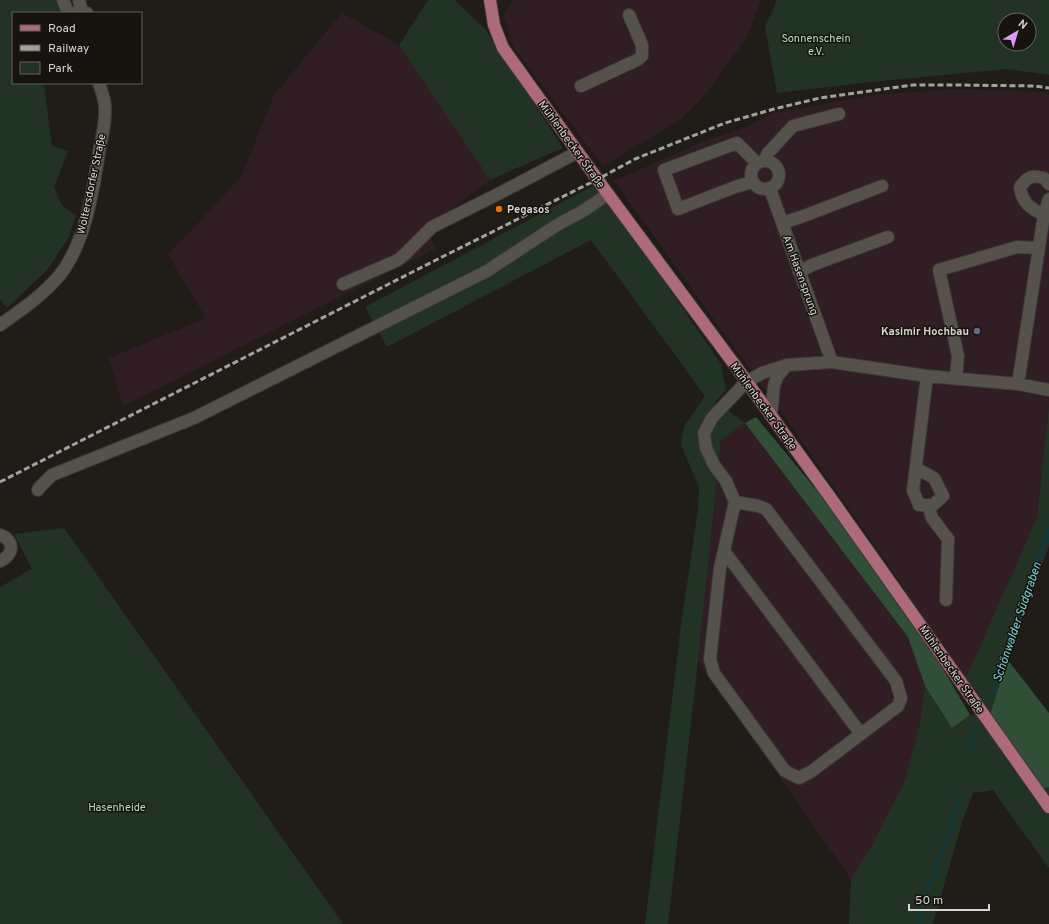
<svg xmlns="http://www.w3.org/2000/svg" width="1049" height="924" font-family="Overpass,sans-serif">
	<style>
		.commercial { fill: #311e24 }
		.green { fill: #223324; fill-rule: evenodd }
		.forest { fill: #314f36 }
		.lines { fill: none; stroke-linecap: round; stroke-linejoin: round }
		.stream { stroke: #10393b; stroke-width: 3 }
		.minor-casing { stroke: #3b3835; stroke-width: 14 }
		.major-casing { stroke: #3b3835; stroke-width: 14 }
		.minor { stroke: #55514b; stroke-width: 12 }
		.major { stroke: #ad6a78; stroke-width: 12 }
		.rail { stroke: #a3a19d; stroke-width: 3; stroke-dasharray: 6 3; stroke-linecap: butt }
		.food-dot { fill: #e8710a; stroke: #17140f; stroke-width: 1.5 }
		.service-dot { fill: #5c6f8a; stroke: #17140f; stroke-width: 1.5 }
		.labels { text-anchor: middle; stroke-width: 3; stroke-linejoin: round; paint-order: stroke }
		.park-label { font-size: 11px; fill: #abe1b1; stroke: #17140f }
		.street-label { font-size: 11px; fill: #d7d5d2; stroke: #17140f }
		.poi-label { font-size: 11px; font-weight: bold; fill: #d7d5d2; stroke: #17140f; text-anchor: start }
		.water-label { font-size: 12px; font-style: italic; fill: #7bd3d9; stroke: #17140f }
	</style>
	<rect width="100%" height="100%" fill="#201d18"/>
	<path class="commercial" d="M514,0h247l-14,37 -43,59 -24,24 -77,46 -89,-118 -11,-33z
		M342,13l57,32 91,135 -66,50 13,18 -314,158 -14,-48 97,-40 -38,-63 73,-78 33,-82z
		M952,89l94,3 3,3v311l-12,112 -61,142 -11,20 -76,-114 -92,-132 -183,-253 88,-39 44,-15 27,-14 103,-18z
		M745,423l163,214 17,49 -5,36 -15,58 -33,65 -21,34 -153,-218 23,-221z"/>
	<path class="green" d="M0,0h55l6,13h-48v70h31l8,63 16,5 -14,36 8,19 14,9 -7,22 -21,32 -41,39 -7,-9z
		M428,0h27l30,29 78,119 -73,32 -91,-135z
		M777,0h272v75l-42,-6 -136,13 -94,11 -12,-66zM1005,20h24v24h-24z
		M593,186l20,25 45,61 63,92 5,26 -11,12 14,9 16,12 -24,17 -23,221 -30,263h-23l36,-299 17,-116 1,-22 -18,-42 3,-18 21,-31 -114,-156 -204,107 -22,-40z
		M1049,406v140l-42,113 -17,56 51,74 8,-2v81l-56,-78 -20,3 -11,29 -29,102h-84l2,-45 21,-34 33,-65 15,-58 5,-36 27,42 18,-13 20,-1 -25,-34 72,-162z
		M64,528l279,396h-343v-337l32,-18 -18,-35z"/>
	<path class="forest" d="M756,417l77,93 99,140 38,65 -18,13 -27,-42 -17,-49 -163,-214z
		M1007,659l42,54v74l-8,2 -51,-74z"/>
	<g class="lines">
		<path class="stream" d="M992,694l57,-166
			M971,748l5,-18
			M918,924l5,-23 25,-63 13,-45"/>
		<defs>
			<path id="minor" d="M63,0l5,13
				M79,0l3,12
				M74,13l8,-1 5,1
				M581,86l56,-26 5,-4v-11l-13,-30
				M751 175a14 14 0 1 1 28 0a14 14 0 1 1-28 0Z
				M764,161l4,-8 25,-27 46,-12
				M752,182l-17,5 -57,22 -14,-39 73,-27 20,20
				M770,189l62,173
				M1044,215c-14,-7 -22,-12 -24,-28 8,-11 12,-12 24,-9l5,6
				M782,223l19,-6 81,-31
				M799,272l13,-7 76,-28
				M343,284l55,-24 6,-5 28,-28 68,-34 78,-41
				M0,325c21,-15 42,-29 59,-49 26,-32 34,-84 40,-124 3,-15 7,-30 6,-45 0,-8 -4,-17 -6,-24
				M956,378l2,-22 -19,-86 78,-23 22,1
				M1018,384l26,-169 5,-16
				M771,415l3,-29 3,-9 10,-12
				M916,468l18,10 9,18 -10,9h-14l-6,-15 14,-114
				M38,490l2,-3 12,-12 142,-57 293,-147 70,-46 26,-14 25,-17
				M735,502l23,4 8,3 130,172 5,17 -3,8 -86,65 -13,7 -14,-7 -71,-98 -4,-14 10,-91 15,-66 -9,-21 -12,-16 -8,-17 -2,-15 8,-15 34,-36 16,-9 25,-8 45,-3 95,14 91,8 31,6
				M928,505l4,13 16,21 -2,61
				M0,535c15,5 14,20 0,26
				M724,551l137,183"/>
			<path id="major" d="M490,0l4,25 9,23 105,146 126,170 54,75 42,58 219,310"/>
		</defs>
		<use href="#minor" class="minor-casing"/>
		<use href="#major" class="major-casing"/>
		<use href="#minor" class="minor"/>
		<use href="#major" class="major"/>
		<path class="rail" d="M0,482l438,-223 160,-80 37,-20 90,-36 49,-14 46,-11 93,-13h47l75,1 14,2"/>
	</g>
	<circle class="food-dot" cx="499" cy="209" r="4"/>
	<circle class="service-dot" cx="977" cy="331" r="4"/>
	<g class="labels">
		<g class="park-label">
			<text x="816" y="42">Sonnenschein<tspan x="816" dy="13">e.V.</tspan></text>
			<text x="117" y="811">Hasenheide</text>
		</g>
		<g class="street-label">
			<text transform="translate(572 144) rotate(54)" y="4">Mühlenbecker Straße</text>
			<text transform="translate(91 184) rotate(-78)" y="4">Woltersdorfer Straße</text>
			<text transform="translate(801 275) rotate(70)" y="4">Am Hasensprung</text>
			<text transform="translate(764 406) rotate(54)" y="4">Mühlenbecker Straße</text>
			<text transform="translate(952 669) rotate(55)" y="4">Mühlenbecker Straße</text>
		</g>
		<g class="poi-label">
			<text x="507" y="213">Pegasos</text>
			<text x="969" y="335" text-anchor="end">Kasimir Hochbau</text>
		</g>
		<g class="water-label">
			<text transform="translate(1017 622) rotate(-71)" y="4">Schönwalder Südgraben</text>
		</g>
	</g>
	<rect x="12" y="12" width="130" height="72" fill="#17140f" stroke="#64615d"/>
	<rect x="20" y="25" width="20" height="6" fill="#ad6a78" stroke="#64615d"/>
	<text x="48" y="32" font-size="12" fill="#d7d5d2">Road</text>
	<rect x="20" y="45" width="20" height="6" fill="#a3a19d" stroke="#64615d"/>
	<text x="48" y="52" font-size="12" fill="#d7d5d2">Railway</text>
	<rect x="20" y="62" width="20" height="12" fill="#223324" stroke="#64615d"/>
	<text x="48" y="72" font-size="12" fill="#d7d5d2">Park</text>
	<g transform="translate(1017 32) rotate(38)"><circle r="19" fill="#17140f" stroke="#64615d"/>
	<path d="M0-3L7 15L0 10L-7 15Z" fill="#da9af7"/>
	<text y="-6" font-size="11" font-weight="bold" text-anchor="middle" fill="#d7d5d2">N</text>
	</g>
	<path d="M909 904v6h80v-6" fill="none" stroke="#d7d5d2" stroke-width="2"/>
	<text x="915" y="904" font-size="12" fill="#d7d5d2" stroke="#17140f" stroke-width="3" paint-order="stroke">50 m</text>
</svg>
